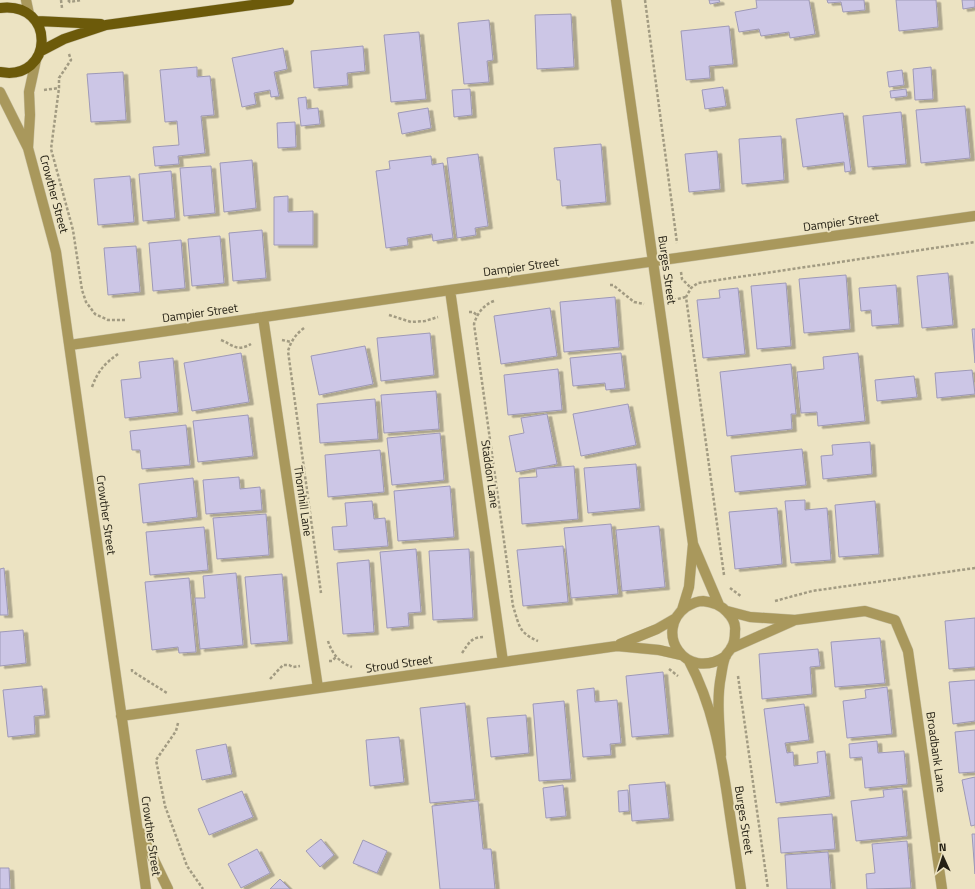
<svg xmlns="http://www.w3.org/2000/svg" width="975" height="889" font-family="'Titillium Web',sans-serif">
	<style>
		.building { fill: #ccc6e6; stroke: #9e99b7; filter: url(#shadow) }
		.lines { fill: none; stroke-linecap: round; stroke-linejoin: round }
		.minor-casing { stroke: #c8c0a3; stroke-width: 11 }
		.major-casing { stroke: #c8c0a3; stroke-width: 11 }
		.path { stroke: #a29b82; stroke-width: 2.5; stroke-dasharray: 3 2; stroke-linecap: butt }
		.minor { stroke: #a9985c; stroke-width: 10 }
		.major { stroke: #6c5a0a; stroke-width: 10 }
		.labels { text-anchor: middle; stroke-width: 4; stroke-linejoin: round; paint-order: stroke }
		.street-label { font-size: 12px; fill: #252115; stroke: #ece3c2 }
	</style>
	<defs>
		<filter id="shadow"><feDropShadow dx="4.5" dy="2.5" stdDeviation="0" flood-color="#0004"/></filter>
	</defs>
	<rect width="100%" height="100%" fill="#ece3c2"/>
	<path class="building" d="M709,0h10l1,2 -10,2z
		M756,0h53l6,34 -25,4 -1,-6 -28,4 -2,-7 -20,3 -4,-20 22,-4z
		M827,0h37l1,10 -22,2 -2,-10 -13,1z
		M896,0h40l2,27 -39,4z
		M962,0h13v7l-12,2z
		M571,14l3,53 -37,2 -2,-54z
		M489,20l4,40 -6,1 2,21 -25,2 -6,-61z
		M729,26l4,38 -24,2 1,12 -24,2 -5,-49z
		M419,32l7,67 -35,3 -7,-67z
		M363,46l2,25 -18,2 1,12 -34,3 -3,-37z
		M283,48l4,21 -13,3 5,24 -8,1 -1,-7 -16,3 2,11 -14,3 -10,-49z
		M197,67v10l13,-1 4,39 -13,1 4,37 -27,3 1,8 -24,2 -2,-19 26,-2 -2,-24 -12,1 -5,-52z
		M931,67l2,32 -18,1 -2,-31z
		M902,70l2,15 -15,2 -2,-15z
		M123,72l3,48 -35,2 -4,-48z
		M723,87l3,19 -21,3 -3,-19z
		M470,89l2,26 -18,2 -2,-27z
		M906,89l1,7 -16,2 -1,-7z
		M306,97l1,12 11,-1 2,16 -19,2 -3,-28z
		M965,106l5,52 -49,5 -5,-53z
		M428,108l3,20 -29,6 -4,-21z
		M901,112l5,52 -38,3 -5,-51z
		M843,113l8,58 -6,1 -1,-10 -41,5 -7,-48z
		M295,122l1,25 -18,1 -1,-25z
		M781,136l3,44 -42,4 -3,-45z
		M601,144l5,58 -44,4 -2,-26h-3l-3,-32z
		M717,151l3,38 -31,3 -4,-38z
		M478,154l10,72 -13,2 1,7 -19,3 -10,-80z
		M431,156l1,9 11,-2 10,75 -20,3 -1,-7 -25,4 1,7 -22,3 -10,-77 14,-2 -1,-8z
		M252,160l4,48 -32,4 -4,-49z
		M211,166l4,47 -31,3 -4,-48z
		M171,171l4,47 -32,3 -4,-47z
		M130,176l4,46 -36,3 -4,-46z
		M288,196v16l25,-1v34h-39v-48z
		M262,230l4,48 -33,3 -4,-48z
		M220,236l4,47 -32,3 -4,-47z
		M181,240l4,48 -32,3 -4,-48z
		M136,246l4,46 -32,3 -4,-47z
		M948,273l5,52 -31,3 -5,-52z
		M846,275l4,54 -46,4 -5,-54z
		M786,283l5,63 -34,3 -6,-63z
		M896,285l3,39 -27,2 -1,-16 -10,1 -2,-23z
		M738,288l7,66 -42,4 -6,-58 23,-2 -1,-8z
		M615,297l4,50 -55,5 -4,-50z
		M550,308l7,48 -56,8 -7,-48z
		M972,329h3v34z
		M430,333l4,42 -53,6 -4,-43z
		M365,346l8,38 -54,11 -8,-39z
		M241,353l8,49 -57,9 -8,-48z
		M621,353l4,35 -19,2 -1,-7 -32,3 -3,-28z
		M858,353l7,68 -47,5 -1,-14 -16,1 -4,-41 27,-3 -1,-12z
		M173,358l5,54 -53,6 -4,-38 20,-2 -2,-16z
		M791,364l5,50h-5l1,15 -65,7 -7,-64z
		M558,369l4,41 -54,5 -4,-40z
		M972,370l3,24 -38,4 -2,-25z
		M914,376l3,21 -40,4 -2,-21z
		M436,391l3,38 -55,4 -3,-38z
		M375,399l3,40 -58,4 -3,-39z
		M628,404l8,41 -55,11 -8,-42z
		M547,414l10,50 -41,8 -7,-36 15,-3 -3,-15z
		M248,415l5,41 -55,6 -5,-41z
		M186,425l4,40 -48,4 -2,-19h-8l-2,-19z
		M440,433l4,47 -52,5 -5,-47z
		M870,442l2,32 -49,5 -2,-23 12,-1 -1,-10z
		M802,449l4,36 -71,7 -4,-36z
		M380,450l4,42 -56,5 -3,-42z
		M636,464l4,44 -52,5 -4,-45z
		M574,466l4,53 -56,5 -3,-46 18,-1 -1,-8z
		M239,477l1,12 20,-2 2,23 -56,4 -3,-34z
		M193,478l4,39 -54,6 -4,-39z
		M450,486l4,51 -56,4 -4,-50z
		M805,500v10l22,-2 4,52 -40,3 -6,-62z
		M372,501l2,18 11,-1 3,28 -54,4 -2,-23 15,-1 -2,-23z
		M875,501l4,53 -40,3 -4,-52z
		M777,508l5,56 -47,5 -6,-57z
		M266,514l3,41 -52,4 -4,-41z
		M611,524l7,70 -47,4 -7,-70z
		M659,526l6,61 -43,4 -6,-61z
		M204,527l4,43 -58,5 -4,-43z
		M563,546l5,56 -45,4 -6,-56z
		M416,549l5,63 -13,1 1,13 -22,2 -7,-76z
		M469,549l4,69 -40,2 -4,-69z
		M369,560l5,72 -31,2 -6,-71z
		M4,568l4,47h-8v-46z
		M236,573l7,72 -43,4 -5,-51h10l-2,-22z
		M282,574l6,67 -37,3 -6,-67z
		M189,578l7,74 -17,1 -1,-6 -26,3 -7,-68z
		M975,618v49l-26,2 -4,-48z
		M23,630l3,33 -26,3v-34z
		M880,638l5,45 -50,4 -4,-45z
		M818,649l2,17 -10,1 2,27 -50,5 -3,-45z
		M663,672l6,62 -37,3 -6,-61z
		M975,680v41l-22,3 -4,-42z
		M42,686l3,29 -11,1 1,18 -27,3 -5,-47z
		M887,687l5,47 -45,4 -4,-37 23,-3 -1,-8z
		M594,688l1,14 22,-2 4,43 -11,1 1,11 -28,2 -6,-67z
		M564,701l7,78 -32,2 -6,-77z
		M465,703l10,96 -45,4 -10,-95z
		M804,704l5,36 -24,3 2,10 6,-1 1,14 24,-3 -1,-11 8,-1 5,45 -54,7 -12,-94z
		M526,715l3,38 -38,4 -4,-39z
		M975,730v42l-16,1 -4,-41z
		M399,737l5,45 -34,4 -4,-46z
		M877,741l1,12 26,-2 3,33 -42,4 -3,-31 -12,1 -1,-14z
		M226,744l6,30 -30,6 -6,-30z
		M975,777v48l-4,1 -9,-46z
		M665,782l4,36 -37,3 -3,-36z
		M563,785l3,31 -20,2 -3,-30z
		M902,788l5,48 -51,5 -5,-40 33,-4 -1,-7z
		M628,790l1,21 -10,1 -1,-21z
		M242,791l11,26 -44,18 -11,-26z
		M478,801l5,48h8l4,40h-55l-8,-83z
		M832,814l3,35 -54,4 -3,-35z
		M972,834h3v40z
		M321,839l13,16 -14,12 -14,-16z
		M363,840l24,11 -10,22 -24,-10z
		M907,841l4,47 -44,1 -1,-15 9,-1 -3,-29z
		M257,849l13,24 -29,15 -13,-24z
		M828,852l3,37h-44l-2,-34z
		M0,868h9l1,21h-10z
		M280,879l10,10h-20z"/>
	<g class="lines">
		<defs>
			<path id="minor" d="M26,0l3,14
				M616,0l77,544 -4,43 -7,23
				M0,92l28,56 28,104 90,637
				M28,148l2,-33 -1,-23 7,-32
				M450,290l53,372
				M263,317l55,371
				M70,345l380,-55 525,-74
				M693,544l26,61
				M727,611l23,6 45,3 70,-9 30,9 13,31 34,238
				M620,644l37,-15 19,-11
				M732,648l61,-27
				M689,661c23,43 32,92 39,140 4,29 9,59 13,88
				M121,716l496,-70 42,4 22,5
				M721,755c-1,-25 -5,-55 0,-79 1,-6 2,-15 5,-21 1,-2 4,-4 5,-7 4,-5 4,-11 4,-17 1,-7 -3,-14 -8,-19 -6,-7 -15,-10 -24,-11 -6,0 -12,3 -17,6 -33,24 -1,76 40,49
				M141,833l27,56"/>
			<path id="major" d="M0,8c57,-7 54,74 0,64
				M37,21l64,3
				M41,51l23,-12 42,-14 183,-25"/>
		</defs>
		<use href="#minor" class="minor-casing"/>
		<use href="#major" class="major-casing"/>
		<path class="path" d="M61,0l1,8
			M68,0l2,2 11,-2
			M645,0l32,243
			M69,54l2,6 -12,18v10l-8,61 22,81 9,60 4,12 9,12 13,6h17
			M44,90l15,-2
			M681,272l1,7 9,9
			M610,285h3l21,17 10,2
			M673,300l13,-3
			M494,301c-11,4 -17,13 -20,23l39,282c6,18 5,27 25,35
			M469,312h4l4,3
			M389,315l22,7 14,-1 13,-4
			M304,328c-8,6 -13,13 -16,23l33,242
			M221,340c12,5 16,12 30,4
			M282,340l9,2
			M92,387c6,-16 12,-23 26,-33
			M724,575l-38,-278 5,-9 7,-5 277,-41
			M730,588l12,9
			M775,601l37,-10 163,-23
			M328,641c4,13 12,22 24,26
			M462,653c7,-10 9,-16 22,-16
			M329,661h3l4,-4
			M132,669v2l35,22
			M669,669l9,7
			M738,676l30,213
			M270,679l13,-14h6l4,2 7,-1
			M178,723l-2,8 -20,29 9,46 22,60 16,23"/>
		<use href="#minor" class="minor"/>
		<use href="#major" class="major"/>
	</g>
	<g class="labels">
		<g class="street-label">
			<text transform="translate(54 194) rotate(75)" y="4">Crowther Street</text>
			<text transform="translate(841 222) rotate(-8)" y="4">Dampier Street</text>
			<text transform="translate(521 267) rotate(-8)" y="4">Dampier Street</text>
			<text transform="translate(667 270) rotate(82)" y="4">Burges Street</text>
			<text transform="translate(200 313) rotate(-8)" y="4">Dampier Street</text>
			<text transform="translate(490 474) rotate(82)" y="4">Staddon Lane</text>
			<text transform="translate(303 501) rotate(82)" y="4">Thornhill Lane</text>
			<text transform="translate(106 515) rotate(82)" y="4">Crowther Street</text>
			<text transform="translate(399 664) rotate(-8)" y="4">Stroud Street</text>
			<text transform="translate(936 752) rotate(82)" y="4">Broadbank Lane</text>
			<text transform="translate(744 820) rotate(81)" y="4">Burges Street</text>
			<text transform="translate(151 836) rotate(82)" y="4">Crowther Street</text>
		</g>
	</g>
	<g transform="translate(943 857) rotate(357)" stroke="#ece3c2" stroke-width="3" paint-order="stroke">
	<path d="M0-3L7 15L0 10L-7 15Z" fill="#252115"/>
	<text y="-6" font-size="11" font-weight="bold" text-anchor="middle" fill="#252115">N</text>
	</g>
</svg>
